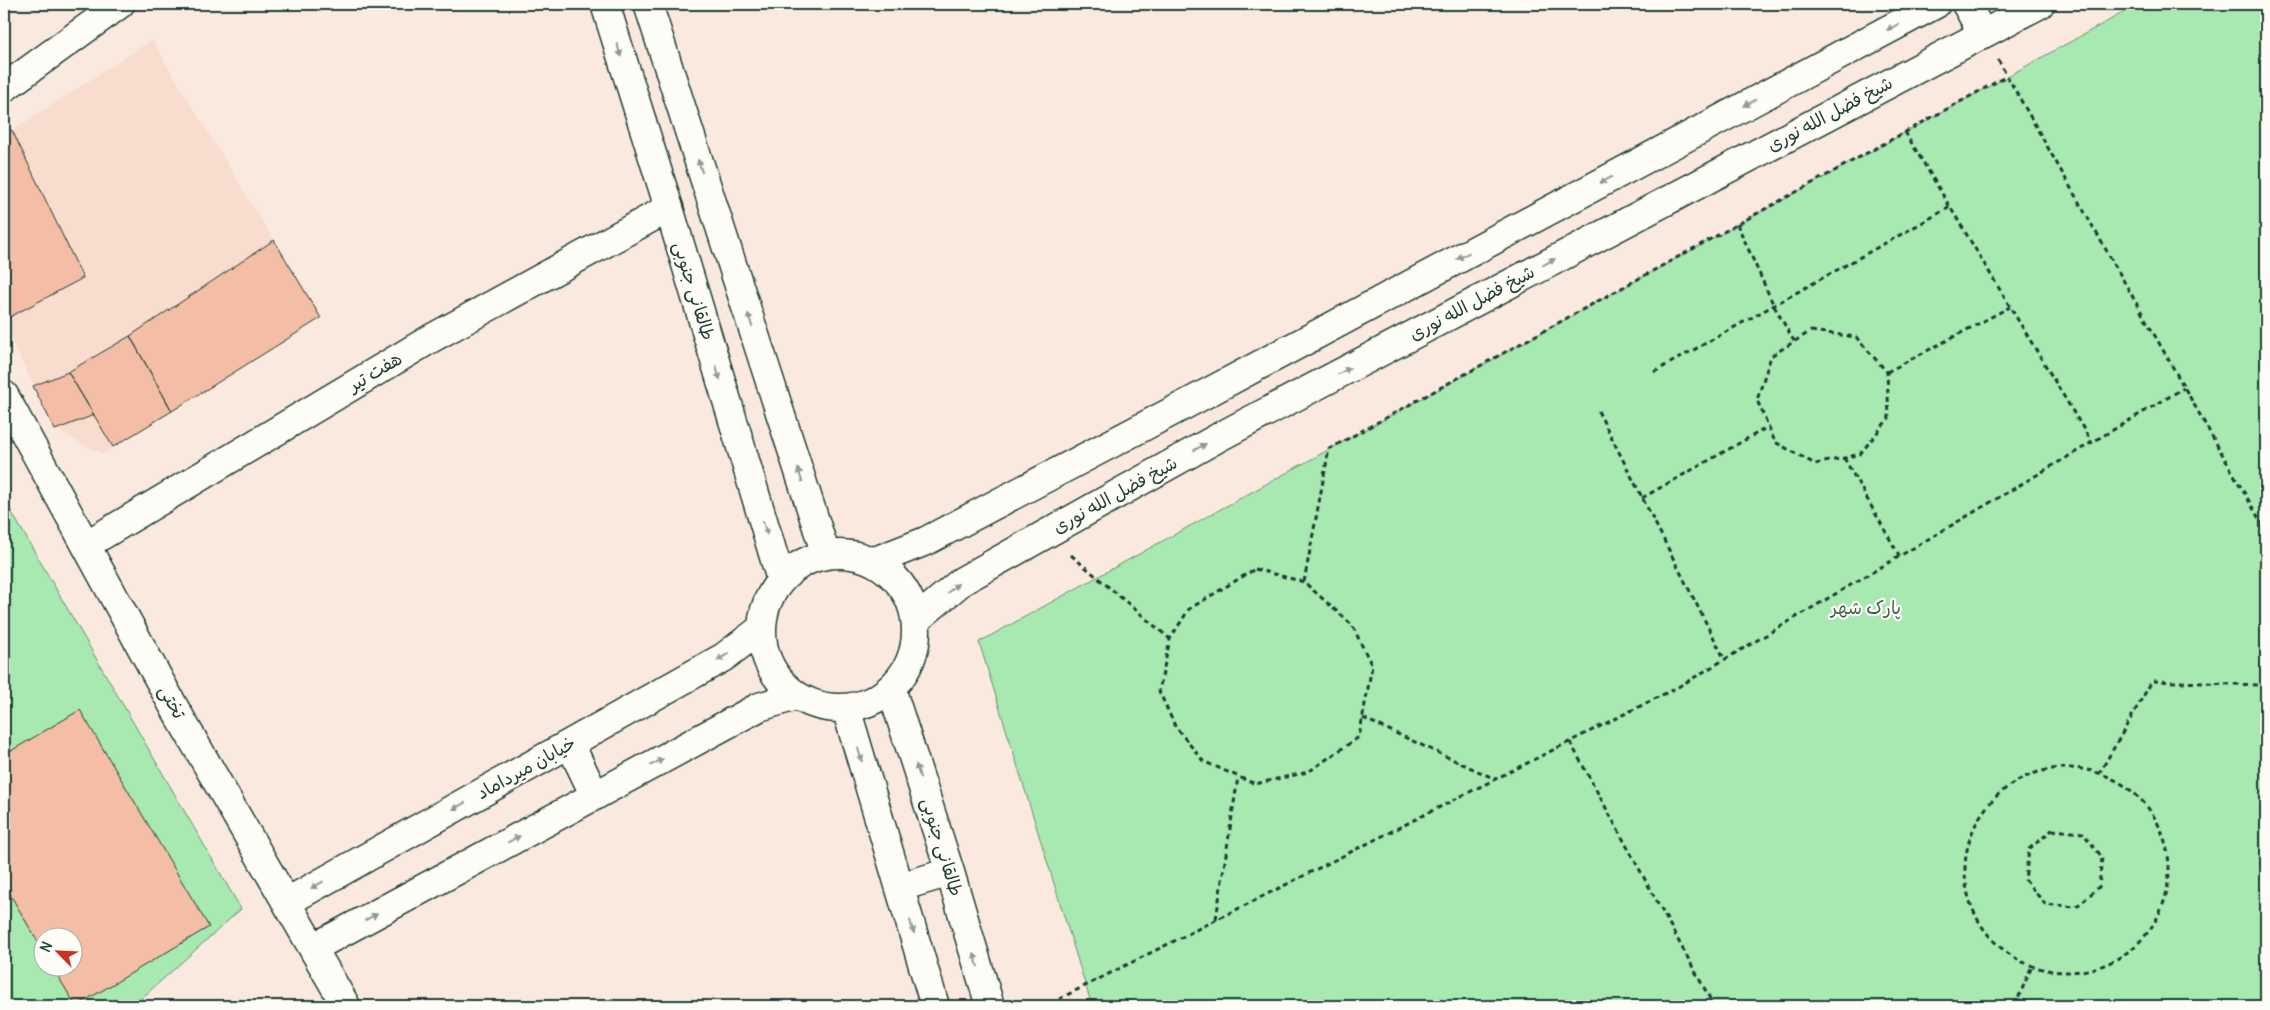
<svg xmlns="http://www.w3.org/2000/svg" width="2270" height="1010" font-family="Delius,'Playpen Sans Arabic',sans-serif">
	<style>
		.built { fill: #f8dcce }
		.green { fill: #a8e8b1; stroke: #649272; fill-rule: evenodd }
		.building { fill: #f3bda6; stroke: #1f3d34 }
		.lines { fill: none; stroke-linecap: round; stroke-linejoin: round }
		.street-casing { stroke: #1f3d34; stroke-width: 31 }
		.secondary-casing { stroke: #1f3d34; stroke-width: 31 }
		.path { stroke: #1f3d34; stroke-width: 3; stroke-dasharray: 5 4; stroke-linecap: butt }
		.street { stroke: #fdfcf7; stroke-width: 28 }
		.secondary { stroke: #fdfcf7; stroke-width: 28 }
		.oneway { fill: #8e9c96 }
		.labels { text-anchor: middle; stroke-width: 4.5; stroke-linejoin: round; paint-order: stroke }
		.street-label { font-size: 18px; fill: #1f3d34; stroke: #fdfcf7 }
		.park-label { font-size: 18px; fill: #3a5f4d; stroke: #fdfcf7 }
	</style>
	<rect width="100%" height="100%" fill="#fae9df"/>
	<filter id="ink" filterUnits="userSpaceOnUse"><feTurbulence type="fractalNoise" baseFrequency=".02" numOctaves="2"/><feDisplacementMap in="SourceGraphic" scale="10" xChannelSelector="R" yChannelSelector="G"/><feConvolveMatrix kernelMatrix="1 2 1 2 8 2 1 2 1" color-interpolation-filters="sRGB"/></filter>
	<g filter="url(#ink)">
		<path class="built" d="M152,40l169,278 -218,136 -48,-24 -51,-105v-189z"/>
		<path class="green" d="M2139,4h127v1002h-1174l-113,-364z
			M4,499l237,410 -108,97h-129zM42,938h30v30h-30z"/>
		<path class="building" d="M12,130l71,148 -79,42v-184z
			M274,240l47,78 -149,93 -42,-75z
			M130,336l42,75 -59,36 -45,-75z
			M68,372l26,43 -39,15 -22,-44z
			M80,710l129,217 -133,79 -23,-38h19v-30h-30v11l-38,-65v-129z"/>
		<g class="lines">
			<defs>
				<path id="street" d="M4,88l116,-84
					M86,545l346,-207 237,-130"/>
				<path id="secondary" d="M605,4l64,204 112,372
					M648,4l178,551
					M1966,4l17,30
					M4,395l170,312 172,299
					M762 631a77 77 0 1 1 154 0a77 77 0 1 1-154 0Z
					M875,561l51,-20 268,-141 742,-396
					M916,620l46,-39 259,-145 819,-432
					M891,688l59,184 40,134
					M846,708l89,298
					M570,744l25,52
					M900,887l50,-15
					M287,902l437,-245 38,-29
					M313,948l446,-241 37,-11"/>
			</defs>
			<use href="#street" class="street-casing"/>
			<use href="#secondary" class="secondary-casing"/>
			<path class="path" d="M1998,60l268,471
				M1905,132l187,311
				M1737,224l37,82 20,35
				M1811,331l45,6 31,35 2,46 -29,36 -16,4 -29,6 -40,-22 -18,-42 14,-44z
				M1654,372l296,-165
				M1887,372l123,-65
				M1598,411l127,249
				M1844,458l56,99
				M1642,498l126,-71
				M1071,555l99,84
				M1255,569l49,13 48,43 20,41 -13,71 -51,35 -53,12 -52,-23 -28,-35 -16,-35 11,-52 19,-30z
				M1304,582l25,-133 678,-373
				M1363,718l132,61
				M1570,742l144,264
				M1965 870a102 102 0 1 1 204 0a102 102 0 1 1-204 0Z
				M2099,774l53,-93 107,4 7,-4
				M2052,830l31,3 19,24 -3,30 -23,20 -31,-3 -20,-24 4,-31z
				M1216,919l22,-142
				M1059,999l619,-312 506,-299
				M2015,1006l16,-38"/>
			<use href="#street" class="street"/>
			<use href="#secondary" class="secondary"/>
		</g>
		<defs><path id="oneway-solid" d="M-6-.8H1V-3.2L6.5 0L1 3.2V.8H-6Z" transform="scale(1.25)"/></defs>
		<g class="oneway">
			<use href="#oneway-solid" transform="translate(1893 27) rotate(152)"/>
			<use href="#oneway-solid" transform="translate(619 50) rotate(73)"/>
			<use href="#oneway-solid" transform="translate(1750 103) rotate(152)"/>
			<use href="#oneway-solid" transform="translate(700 166) rotate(-108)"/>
			<use href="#oneway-solid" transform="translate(1606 180) rotate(152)"/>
			<use href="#oneway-solid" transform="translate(1463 256) rotate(152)"/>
			<use href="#oneway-solid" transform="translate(1549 262) rotate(-28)"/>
			<use href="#oneway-solid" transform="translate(750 320) rotate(-108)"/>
			<use href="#oneway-solid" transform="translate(1344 371) rotate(-28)"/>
			<use href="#oneway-solid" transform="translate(718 373) rotate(73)"/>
			<use href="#oneway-solid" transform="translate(1200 447) rotate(-29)"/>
			<use href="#oneway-solid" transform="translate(800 475) rotate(-108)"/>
			<use href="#oneway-solid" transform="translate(765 528) rotate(73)"/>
			<use href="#oneway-solid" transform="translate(953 588) rotate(-41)"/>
			<use href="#oneway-solid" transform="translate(723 657) rotate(147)"/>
			<use href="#oneway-solid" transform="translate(860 755) rotate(73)"/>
			<use href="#oneway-solid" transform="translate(657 762) rotate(-28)"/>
			<use href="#oneway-solid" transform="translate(918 771) rotate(-108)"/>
			<use href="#oneway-solid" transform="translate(459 806) rotate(151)"/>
			<use href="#oneway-solid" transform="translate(514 839) rotate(-28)"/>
			<use href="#oneway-solid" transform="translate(317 885) rotate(151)"/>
			<use href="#oneway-solid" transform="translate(371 917) rotate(-28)"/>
			<use href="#oneway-solid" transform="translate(912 927) rotate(73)"/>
			<use href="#oneway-solid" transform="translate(976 960) rotate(-107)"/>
		</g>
	</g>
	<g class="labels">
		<g class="street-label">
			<text transform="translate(1830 114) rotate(-28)" y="6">شیخ فضل الله نوری</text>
			<text transform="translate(694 291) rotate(73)" y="6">طالقانی جنوبی</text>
			<text transform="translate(1472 303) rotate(-28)" y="6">شیخ فضل الله نوری</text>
			<text transform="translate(375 372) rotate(-31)" y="6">هفت تیر</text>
			<text transform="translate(1115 495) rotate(-29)" y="6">شیخ فضل الله نوری</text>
			<text transform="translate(172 702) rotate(61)" y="6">تختی</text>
			<text transform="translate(526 768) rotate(-29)" y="6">خیابان میرداماد</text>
			<text transform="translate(942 847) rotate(73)" y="6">طالقانی جنوبی</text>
		</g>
		<g class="park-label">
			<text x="1866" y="614">پارک شهر</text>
		</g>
	</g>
	<rect width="2270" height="1010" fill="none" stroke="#fdfcf7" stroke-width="20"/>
	<rect x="10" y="10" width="2250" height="990" fill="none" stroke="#1f3d34" stroke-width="2" filter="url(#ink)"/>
	<g transform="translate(58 952) rotate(294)"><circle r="24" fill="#fdfcf7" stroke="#a4b0a9"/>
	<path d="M0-4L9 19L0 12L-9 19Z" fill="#c8321e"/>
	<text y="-8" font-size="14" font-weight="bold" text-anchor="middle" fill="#1f3d34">N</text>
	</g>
</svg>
